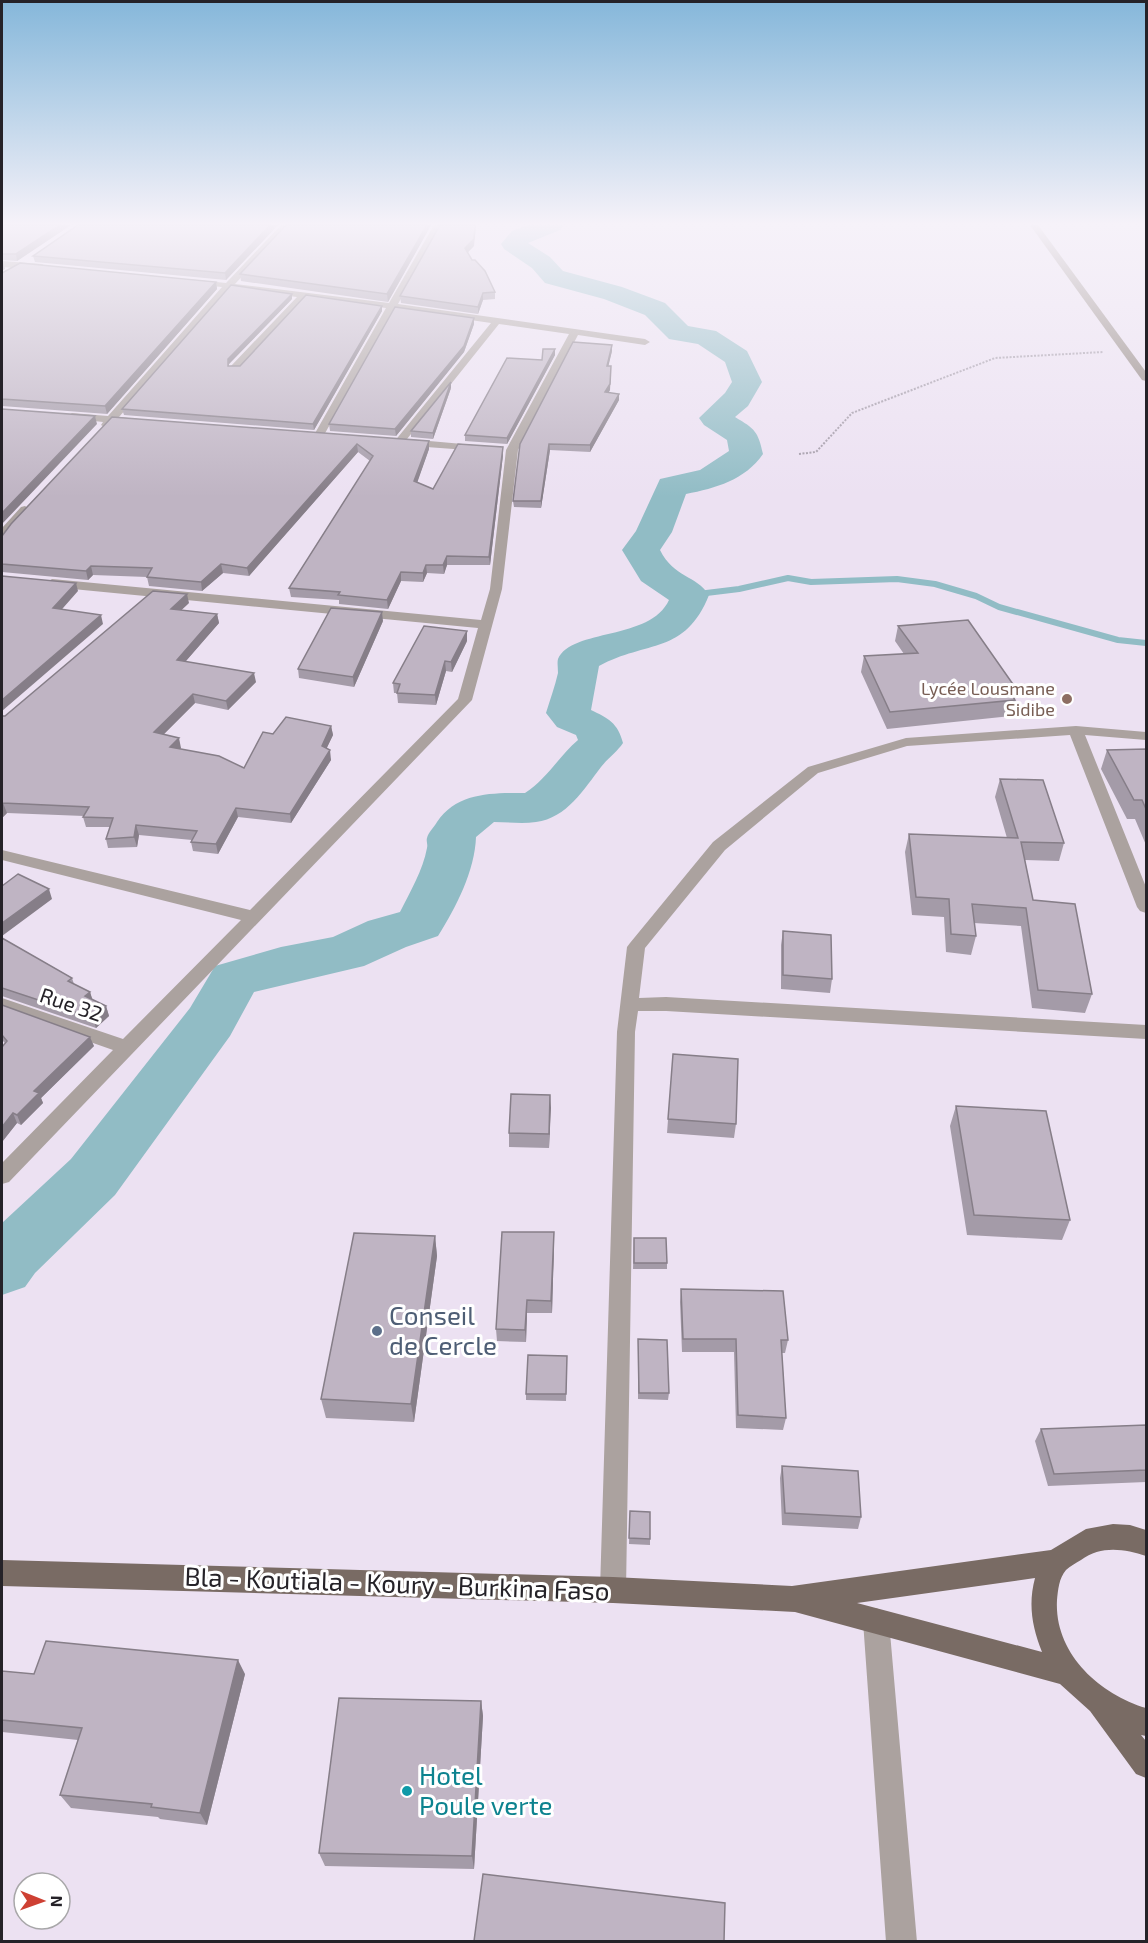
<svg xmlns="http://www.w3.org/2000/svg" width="1148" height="1943" font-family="'Exo 2',sans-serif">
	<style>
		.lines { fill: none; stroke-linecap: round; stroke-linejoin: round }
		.stream { stroke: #91bcc5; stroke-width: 6 }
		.river { fill: #91bcc5; fill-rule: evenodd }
		.path { stroke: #a199a6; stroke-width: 2; stroke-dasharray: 2 1.5; stroke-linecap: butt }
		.street { fill: #aba29f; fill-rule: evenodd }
		.secondary { fill: #8e827c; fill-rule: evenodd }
		.primary { fill: #796b64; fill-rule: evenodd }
		.wall { fill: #a49ba8 }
		.shaded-wall { fill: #867e88 }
		.building { fill: #bfb4c3; stroke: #867e88; stroke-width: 1.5 }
		.education-dot { fill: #8d6e63; stroke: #fff; stroke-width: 2 }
		.service-dot { fill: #5c6f8a; stroke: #fff; stroke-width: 2 }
		.culture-dot { fill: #0f9aa8; stroke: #fff; stroke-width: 2 }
		.labels { text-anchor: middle; stroke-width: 6; stroke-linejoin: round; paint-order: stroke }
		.far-education-label { font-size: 18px; fill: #785e54; stroke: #fff; text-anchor: end }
		.street-label { font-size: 21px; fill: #252228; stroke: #fff }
		.near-service-label { font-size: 26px; fill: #4e5e75; stroke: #fff; text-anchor: start }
		.near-street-label { font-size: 26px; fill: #252228; stroke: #fff }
		.near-culture-label { font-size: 26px; fill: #0d838f; stroke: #fff; text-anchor: start }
	</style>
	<rect width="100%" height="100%" fill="#ece1f2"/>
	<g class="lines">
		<path class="stream" d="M690,595l49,-6 49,-11 23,4 86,-3 38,5 41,12 23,11 119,33 28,3"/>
		<path class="river" d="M528,225h36l-4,5 -32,13 22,14 13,14 59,16 43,16 23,23 28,5 31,20 15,31 -14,24 -13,11c20,12 23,14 28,37 -18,26 -47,34 -77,40l-14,38 -12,18c14,28 36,25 49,45 -24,60 -62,45 -110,71l-8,44c17,8 27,13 32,33 -6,9 -15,15 -22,24 -17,22 -34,51 -65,55 -14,2 -29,0 -42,0l-18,15c-1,33 -20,71 -38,99l-32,11 -42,19 -110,26 -24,44 -115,159 -80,78 -10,14 -23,8v-72l69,-64 119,-151 25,-42 66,-19 52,-10 35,-16 32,-9c10,-20 23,-42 27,-64 1,-4 -1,-7 0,-10 1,-5 7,-11 10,-16 20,-30 56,-29 88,-29 22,-14 34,-37 53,-53l-2,-5 -19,-8 -11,-14c4,-13 9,-27 12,-40 0,-5 -1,-10 0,-14 14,-31 92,-18 111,-59l-28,-19 -19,-31 14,-19 24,-52 40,-9 29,-19 -2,-11 -23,-15 -5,-7 26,-25 7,-11 -7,-20 -27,-18 -29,-5 -24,-24 -41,-16 -59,-16 -13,-15 -28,-19 -3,-5 11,-13z"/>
		<path class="path" d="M799,454l17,-2 36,-39 143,-55 108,-6"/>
		<path class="street" d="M281,225h9l-55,59 154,19 45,-78h8l-44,79 247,35 5,3 -5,3 -67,-10 -60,115 -16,139 -30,111 -463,482 -7,2v-21l111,-113 -111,-39v-13l121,41 118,-119 -239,-60v-10l248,60 208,-211 20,-71 -426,-41 -6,-4 6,-4 429,41 9,-31 16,-139 63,-116 -70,-10 -92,115 78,7v4l-4,1 -82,-6 -5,-3 97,-119 -96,-14 -71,126 -5,3 -5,-3 72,-127 -80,-10 -67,72h-8v-4l66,-69 -66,-8 -112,128 19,2v4h-24l-8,5 -5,-3 2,-3 -35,-4 -1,-2 5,-3 36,3 114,-129 -31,-3 -3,-1v-4l38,4z
			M2,261l40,3 4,3 -4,3 -40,-3z
			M25,506l6,4 -2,3 -23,24 -4,1v-10l19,-21z
			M1076,726l70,6v8l-61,-5 61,152v26l-6,-2 -3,-4 -67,-172 -163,11 -89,27 -93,77 -80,98 -6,50 27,-1 480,28v14l-480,-28h-28l-3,21 -9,558 -4,9 -9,4 -9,-4 -4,-9 17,-558 10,-85 3,-4 83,-101 95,-75 98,-29z
			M876,1608l9,4 4,9 28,321h-31l-23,-321 4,-9z"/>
		<path class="secondary" d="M1030,225h8l108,147v9l-4,-1z"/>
		<path class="primary" d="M1113,1524l17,1 16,5v26c-21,-7 -45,-11 -65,4 -5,3 -11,6 -15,10 -7,8 -8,20 -9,30 -3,53 42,94 89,108v28l-5,-1 5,6v37l-10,-4 -46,-63 -30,-27 -265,-72 -182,-9 -611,-17v-26l611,17 179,9 259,-36 35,-21zM1035,1578c-7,26 -3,49 7,74l-185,-49z"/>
	</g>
	<path class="wall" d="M2,225h69l-54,36 -15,-1z
		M78,225h200l-52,55 -191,-18 -2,-6z
		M431,225l-43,77 -147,-21 -1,-7z
		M474,246l-7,7 28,39v7l-12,1 -5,14 -77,-11 -1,-7z
		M2,273l214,9 1,7 -110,125 -105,-8z
		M292,299l-63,65v2h11l142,-60v5l-68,119 -190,-15 -2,-6z
		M474,318v6l-10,28 -68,84 -66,-5 -1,-7z
		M555,349v6l-48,89 -42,-3v-6l77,-75z
		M612,351l-4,15 2,24 -2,3 11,1v6l-29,52 -40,-2 -9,58 -27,-1 -1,-6 7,-57z
		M451,388l-18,51 -22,-2v-6z
		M112,417l317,32 -12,33 16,7 70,-34 -13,110h-43l-3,9 -17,-1 -4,9 -22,-1 -13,28 -49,-5v-4l-48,-3 -2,-9 81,-127 -12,-9 -109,124 -26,-3 -21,18 -53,-5 -2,-9 -54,-2 -5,5 -86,-8v-36z
		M189,603l-8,7 36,4 2,9 -34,39 71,20 -28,28 -33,-7 -32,32 18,13 -1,1 64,19 29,-34 58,-8 2,9 -7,14 5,11 -40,63 -53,-6 -20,37 -25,-3 -2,-9 1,-2 -53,-5 -2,12 -29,1 -2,-9 4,-12h-24l-3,-10 1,-1 -77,-3 -5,5 3,-102z
		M383,621l-29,66 -55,-9 -1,-9z
		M898,626l119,64 -6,26 -124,13 -26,-57 3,-16 40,-2 -9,-13z
		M467,641l-15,31 -6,-1 -10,34 -38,-2 -1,-10h-3l-1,-10z
		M1146,749v96l-11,-26h-8l-26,-50 6,-19z
		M1000,779l64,64 -5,18 -34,-1 8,40 59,94 -7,19 -53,-5 -11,-82 -47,-3 2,13 -5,19 -25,-3 -2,-35 -32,-2 -7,-63 4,-18 98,4 -12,-41z
		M783,931l49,48 -2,14 -49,-4v-44z
		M2,938l70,40 2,6 16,8 2,8 14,6 3,10 -13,12 -94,-32z
		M2,1005l92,41 -53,52 2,5 -22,22 -4,-2 -15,19 3,-99 -3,-3z
		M673,1054l63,70 -2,14 -67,-5z
		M550,1095l-1,53 -40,-1v-14z
		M956,1106l114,114 -8,20 -95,-5 -17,-109z
		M435,1236l2,20 -23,166 -88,-4 -5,-19z
		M634,1238l33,25v6h-34z
		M554,1245l-2,68h-25l-1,29 -29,-1 -1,-12z
		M681,1289l107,51 -3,13h-3l4,65 -3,12 -47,-2 -2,-76h-52l-2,-50z
		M638,1339l31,54 -1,7 -30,-1z
		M567,1356l-1,45 -40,-1v-6z
		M1146,1425v57l-98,4 -13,-45 6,-12z
		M782,1466l79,51 -3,12 -76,-4 -2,-47z
		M630,1511l20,28v6l-21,-1z
		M2,1671l32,3h211l-38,151 -47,-6 -2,-2 -87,-9 -11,-13 18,-55 -76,-8z
		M481,1701l2,15 -9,153 -149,-3 -6,-13z"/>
	<path class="shaded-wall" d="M60,225h11l-54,36 -1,-7z
		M270,225h8l-52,55 -1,-7z
		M427,225h4l-43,77 -1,-8z
		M475,225h1l-2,21 -9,9v-7z
		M3,262l2,7 -3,2v-8z
		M216,282l1,7 -110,125 -2,-8z
		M483,293v7l-5,14v-7z
		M292,294v5l-63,65v8l-1,-13z
		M382,306v5l-68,119 -1,-6z
		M474,318v6l-10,28 -68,84 -1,-7z
		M612,345v6l-5,21v-6z
		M555,349v6l-48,89v-6z
		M611,372l-1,18 -5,9v-7z
		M451,382v6l-18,51v-6z
		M619,394v6l-29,52v-7z
		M95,416l2,8 -95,100v-11z
		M429,441v8l-14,40 -1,-8z
		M357,444l1,8 -109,124 -2,-8z
		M549,444l1,6 -9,58v-7z
		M503,447v8l-13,110 -1,-8z
		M447,556v9l-3,9 -1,-9z
		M221,564l2,9 -21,18 -1,-9z
		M426,565l1,8 -4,9v-9z
		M91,566l2,9 -5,5 -2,-9z
		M401,572v9l-13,28 -1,-9z
		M76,583l2,8 -22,25 -3,-8z
		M187,594l2,9 -16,15 -2,-9z
		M382,612l1,9 -29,66 -1,-10z
		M217,614l2,9 -40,46 -2,-9z
		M101,615l2,9 -101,87v-11z
		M467,631v10l-15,31 -1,-10z
		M445,661l1,10 -10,34 -1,-10z
		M254,673l2,9 -28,28 -2,-9z
		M193,694l2,9 -39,39 -2,-10z
		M331,726l2,9 -10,21 -1,-10z
		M179,738l2,10 -9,8 -2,-9z
		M330,750l1,10 -40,63 -1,-9z
		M3,803l4,10 -5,5v-13z
		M236,808l2,9 -20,37 -2,-10z
		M136,825l3,10 -2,12 -3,-10z
		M49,889l3,10 -50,37v-13z
		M90,992l3,9 -8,-5z
		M106,1006l3,10 -13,12 -3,-10z
		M90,1037l4,9 -53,52 2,5 -22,22 -4,-10 17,-24z
		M550,1095l1,13 -2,40v-14z
		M13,1113l4,10 -15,19v-15z
		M554,1232v13l-2,68 -1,-12z
		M435,1236l2,20 -23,166 -3,-18z
		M527,1300v13l-1,29 -1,-12z
		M238,1660l7,14 -38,151 -7,-12z
		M481,1701l2,15 -9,153 -2,-13z"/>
	<path class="building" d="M2,225h58l-44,29h-14z
		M78,225h192l-45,48 -192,-17z
		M286,225h141l-40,69 -147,-20z
		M440,225h35l-1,14 -9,9 7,12h3l10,11 10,21 -12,1 -5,14 -78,-11z
		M20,263l196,19 -111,124 -103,-7v-126z
		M231,285l61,9 -64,65v7h12l66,-71 76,11 -69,118 -191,-15z
		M395,307l79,11 -10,28 -69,83 -66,-5z
		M573,342l39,3 -5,21h4l-1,18 -5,8 14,2 -29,51 -41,-1 -8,57h-28l7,-57z
		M543,349h12l-48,89 -42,-3 42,-77 35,2z
		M451,382l-18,51 -22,-2z
		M2,409l93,7 -93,97z
		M112,417l317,24 -15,40 19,8 25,-45 45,3 -14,110 -42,-1 -4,9h-17l-3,8 -22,-1 -14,28 -49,-5 2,-3 -51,-4 84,-132 -16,-12 -110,124 -26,-4 -20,18 -54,-5 5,-9 -61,-2 -5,5 -84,-7v-28l9,-12z
		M2,576l74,7 -23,25 48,7 -99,85z
		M153,591l34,3 -16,15 46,5 -40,46 77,13 -28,28 -33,-7 -39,38 25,6 -9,9 49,9 25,12 19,-36 10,2 13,-17 45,9 -9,20 8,4 -40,64 -54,-6 -20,36 -25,-2 6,-11 -61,-6 -2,12 -28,2 7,-21 -30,-1 6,-10 -86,-4 -1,2v-89h3z
		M331,608l51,4 -29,65 -55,-8z
		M968,620l49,70h-8l6,10 -125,12 -26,-56 54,-3 -20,-27z
		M424,626l43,5 -16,31 -6,-1 -10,34 -38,-2 3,-9 -7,-1z
		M1146,749v60l-4,-9h-8l-27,-50z
		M1000,779l43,1 21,63 -43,-1 12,58 42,4 17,90 -54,-4 -12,-82 -54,-4 4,32 -25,-2 -2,-35 -33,-2 -7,-63 109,4z
		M18,874l31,15 -47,34v-37z
		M783,931l48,4 1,44 -49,-4z
		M2,938l70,40 -4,3 22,11 -5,4 21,10 -13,12 -91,-30z
		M2,1005l88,32 -56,54 5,2 -22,22 -4,-2 -11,14v-80l5,-6 -5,-6z
		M673,1054l65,5 -2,65 -68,-5z
		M511,1094l39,1 -1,39 -40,-1z
		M956,1106l90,5 24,109 -96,-5z
		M502,1232h52l-3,69 -24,-1 -2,30 -29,-1z
		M354,1233l81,3 -24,168 -90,-5z
		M634,1238h32l1,25h-33z
		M681,1289l102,2 5,49h-7l5,78 -48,-3 -2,-76h-53z
		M638,1339l29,1 2,53h-30z
		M528,1355l39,1 -1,38h-40z
		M1146,1425v45l-92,4 -13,-45z
		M782,1466l76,5 3,46 -76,-4z
		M630,1511l20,1v27l-21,-1z
		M46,1641l192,19 -38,153 -49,-6 1,-3 -92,-9 22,-67 -80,-8v-49l32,3z
		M339,1698l142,3 -9,155 -153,-3z
		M483,1874l242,29 -1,38h-250z"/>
	<linearGradient id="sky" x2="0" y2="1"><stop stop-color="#85b7da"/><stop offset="0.45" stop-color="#f6f2f9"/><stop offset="1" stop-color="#f6f2f9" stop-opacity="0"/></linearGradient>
	<rect width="1148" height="497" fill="url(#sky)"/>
	<circle class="education-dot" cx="1067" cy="699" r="6"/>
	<circle class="service-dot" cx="377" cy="1331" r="6"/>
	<circle class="culture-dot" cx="407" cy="1791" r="6"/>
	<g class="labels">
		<g class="far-education-label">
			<text x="1055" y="695">Lycée Lousmane<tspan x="1055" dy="21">Sidibe</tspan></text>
		</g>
		<g class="street-label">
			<text transform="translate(71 1005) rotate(19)" y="7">Rue 32</text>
		</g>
		<g class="near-service-label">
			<text x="389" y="1325">Conseil<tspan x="389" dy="30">de Cercle</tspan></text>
		</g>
		<g class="near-street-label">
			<text transform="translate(397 1584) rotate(2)" y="9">Bla - Koutiala - Koury - Burkina Faso</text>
		</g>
		<g class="near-culture-label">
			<text x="419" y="1785">Hotel<tspan x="419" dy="30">Poule verte</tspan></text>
		</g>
	</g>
	<rect width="1148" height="1943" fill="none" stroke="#252228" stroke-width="6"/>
	<g transform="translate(42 1901) rotate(91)"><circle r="28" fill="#ffffff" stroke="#a8a7a9" stroke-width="1.5"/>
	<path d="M0-4.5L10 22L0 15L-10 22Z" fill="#ce4033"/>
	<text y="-9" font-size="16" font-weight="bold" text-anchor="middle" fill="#252228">N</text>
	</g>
</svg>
